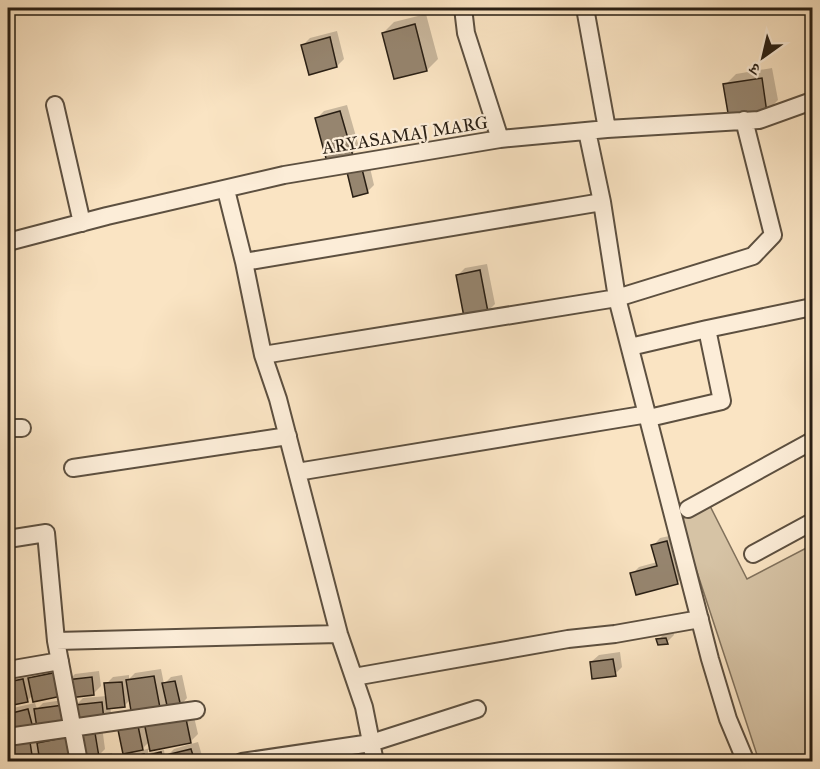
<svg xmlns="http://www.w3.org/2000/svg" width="820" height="769" font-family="'IM FELL Great Primer','Noto Serif Devanagari',serif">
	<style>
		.green { fill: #d6c3a5; stroke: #80715c; stroke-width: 1.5 }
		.shadow { fill: #0003; fill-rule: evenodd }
		.building { fill: #96856f; stroke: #291f14; stroke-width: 1.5 }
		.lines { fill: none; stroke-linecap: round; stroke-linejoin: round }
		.street-casing { stroke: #5d5040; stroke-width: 20 }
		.street { stroke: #fcedd8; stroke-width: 16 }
		.labels { text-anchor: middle; stroke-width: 4.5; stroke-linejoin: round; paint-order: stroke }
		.street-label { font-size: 18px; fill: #291f14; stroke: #fcedd8 }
	</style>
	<rect width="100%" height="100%" fill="#fae4c3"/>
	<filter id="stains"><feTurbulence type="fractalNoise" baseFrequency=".00333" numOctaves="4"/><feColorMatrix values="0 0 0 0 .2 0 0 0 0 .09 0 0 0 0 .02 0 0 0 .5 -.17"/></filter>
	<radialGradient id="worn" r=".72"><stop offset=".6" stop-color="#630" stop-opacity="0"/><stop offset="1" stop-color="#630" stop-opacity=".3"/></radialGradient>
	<path class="green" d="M709,504l38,75 65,-34v216h-53l-79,-241z"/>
	<path class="shadow" d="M426,14l12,45 -11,11 -44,-37 11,-11z
		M337,31l7,28 -7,7 -34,-21 7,-7z
		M772,68l6,32 -11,11 -42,-26 11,-11z
		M347,105l12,42 -7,7 -35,-36 7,-7z
		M368,159l6,26 -7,7 -19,-23z
		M487,264l8,40 -7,7 -30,-36 7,-7z
		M674,535l11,40 -8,8 -45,-9 7,-7 18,-5 -4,-16 7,-8z
		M673,631l1,4 -7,7 -9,-2 7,-7z
		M620,652l2,15 -7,7 -24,-12 8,-7z
		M64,666l4,15 7,-7 24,-3 2,15 -7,7 -24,4 -37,-2 -6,6 -19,4v-25l3,-4 19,-3 1,4 6,-6z
		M161,669l3,15 7,-7 11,-2 5,23 -7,8 -12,-3 -8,8 32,-3 6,26 -7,7 -43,9v3l16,-3 1,8 9,-9 24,-7 5,17 -3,3h-82l10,-11 6,-34 -3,-18 -7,7 -14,1 1,5 -10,7 4,30 -6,6 13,-2 2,9h-27l5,-5 -16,-52 7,-7 24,-2 -1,-12 7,-7 16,-2v4l6,-6zM149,742l1,6 -10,3z
		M70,699l-38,28 -23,5 -1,-19 5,-5 22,-5 2,6 6,-6z
		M74,731l-33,31h-33v-20l29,-7 1,9 8,-8z"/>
	<path class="building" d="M415,24l12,47 -33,8 -12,-46z
		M330,37l7,30 -28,8 -8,-30z
		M762,78l5,35 -38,6 -6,-35z
		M340,111l13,45 -26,6 -12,-44z
		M361,165l7,28 -15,4 -7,-29z
		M480,270l8,42 -24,5 -8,-42z
		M667,541l11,43 -42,11 -6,-22 27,-7 -6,-21z
		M666,638l2,6 -10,1 -2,-6z
		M613,659l3,17 -24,3 -2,-17z
		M58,672l4,24 -29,6 -5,-24z
		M154,676l7,37 -29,4 -6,-37z
		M92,677l2,18 -25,3 -3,-18z
		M23,679l5,23 -20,4v-24z
		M175,681l6,26 -13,3 -6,-27z
		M122,682l3,25 -18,2 -3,-26z
		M102,702l2,18 -27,3 -2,-18z
		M63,705l3,20 -29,3 -3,-19z
		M28,709l5,19 -25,2v-16z
		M185,714l6,29 -41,8 -6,-29z
		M137,721l6,29 -20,4 -6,-29z
		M94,727l5,30 -17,2 -4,-30z
		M67,737l5,25h-32l-3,-19z
		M30,742l3,20h-25v-17z
		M191,749l4,13h-28l-1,-7z
		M161,752l2,10h-14l-1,-7z
		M144,754l2,8h-30v-1z"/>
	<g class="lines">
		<defs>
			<path id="street" d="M463,8l3,25 34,106
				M585,8l22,121
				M55,105l27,118
				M587,131l15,71 15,96 93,361 18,60 18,43
				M226,190l18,72 19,93 15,44 61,235 25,73 11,55
				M8,242l99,-26 177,-41 216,-36 107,-10 152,-9 53,-19
				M244,262l358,-60
				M707,329l105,-22
				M630,347l77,-18 15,72 -73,17
				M263,355l354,-57 136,-42 20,-21 -29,-115
				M8,428h14
				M73,468l215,-32
				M297,472l351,-58
				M688,509l124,-68
				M8,539l38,-6 10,108
				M753,554l59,-32
				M8,670l52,-9
				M354,677l214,-38 47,-5 85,-15
				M8,737l188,-27
				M79,762l-23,-121 283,-7
				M242,762l129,-19 106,-34"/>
		</defs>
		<use href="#street" class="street-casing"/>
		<use href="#street" class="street"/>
	</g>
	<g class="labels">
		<g class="street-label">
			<text transform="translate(405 135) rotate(-9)" y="6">ARYASAMAJ MARG</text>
		</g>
	</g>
	<rect width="820" height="769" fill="none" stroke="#fae4c3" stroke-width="30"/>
	<rect x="9" y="9" width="802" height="751" fill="none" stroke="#291f14" stroke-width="3"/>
	<rect x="15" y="15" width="790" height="739" fill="none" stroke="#291f14" stroke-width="1.5"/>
	<g transform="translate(763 57) rotate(214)" stroke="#fcedd8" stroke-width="4.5" paint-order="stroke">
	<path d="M0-4.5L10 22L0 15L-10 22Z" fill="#291f14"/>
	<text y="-9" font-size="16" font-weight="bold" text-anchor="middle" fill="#291f14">उ</text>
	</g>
	<rect width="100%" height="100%" filter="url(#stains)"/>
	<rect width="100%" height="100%" fill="url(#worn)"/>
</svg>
